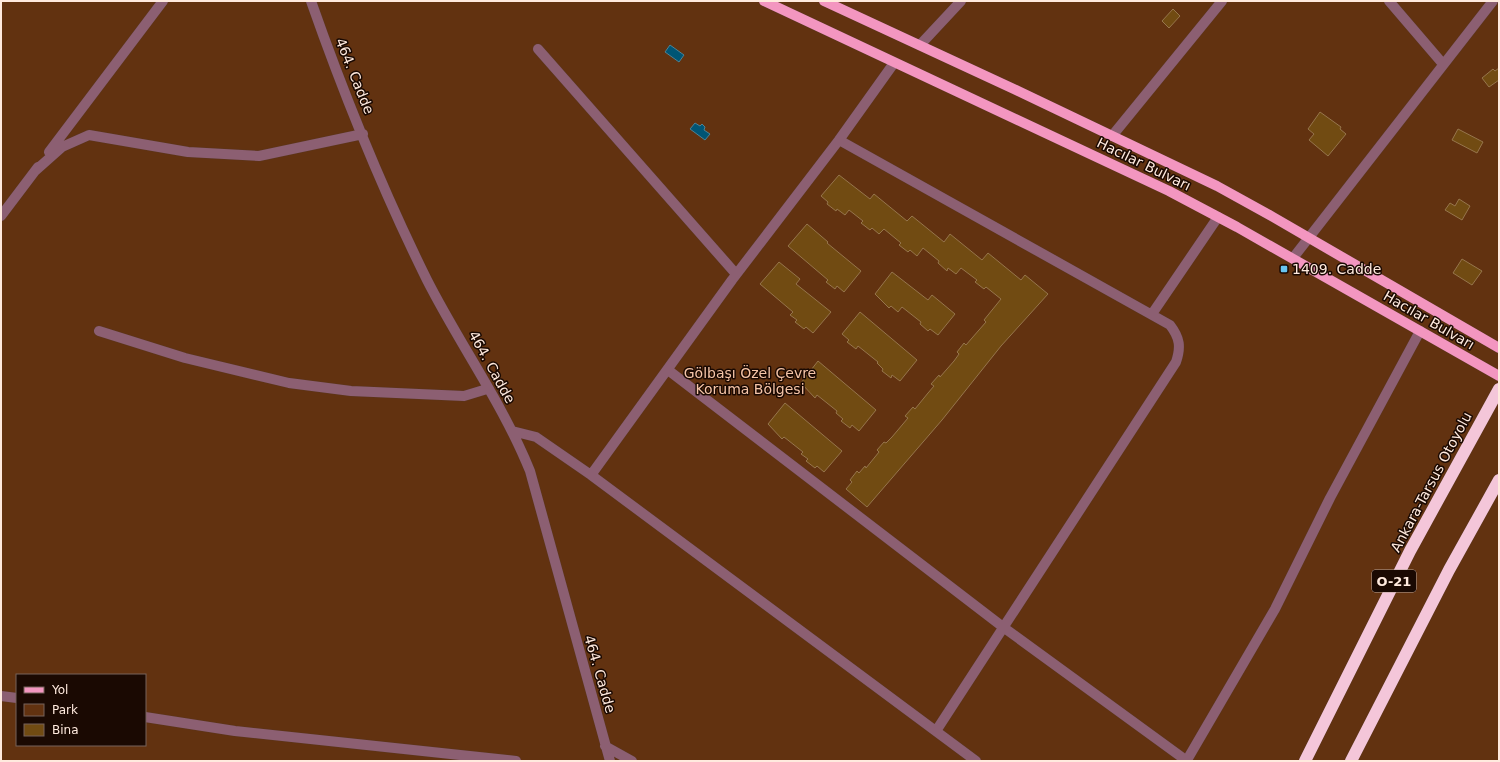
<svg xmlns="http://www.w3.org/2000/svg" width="1500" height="762" font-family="'DejaVu Sans',sans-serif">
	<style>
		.green { fill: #623210; fill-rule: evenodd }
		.water { fill: #005575; stroke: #4c8294 }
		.building { fill: #714b12; stroke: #96754c }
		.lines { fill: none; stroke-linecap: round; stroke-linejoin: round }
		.minor-casing { stroke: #5a361f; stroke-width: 11 }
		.major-casing { stroke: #5a361f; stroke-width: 11 }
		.highway-casing { stroke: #5a361f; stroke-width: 13 }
		.minor { stroke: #8c5f72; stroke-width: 10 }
		.major { stroke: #f396c0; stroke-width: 10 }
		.highway { stroke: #f4c6d9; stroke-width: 12 }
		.poi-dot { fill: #68c4f0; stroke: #1a0902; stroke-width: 1.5 }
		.labels { text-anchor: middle; stroke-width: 3; stroke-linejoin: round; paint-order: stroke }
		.shield { fill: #1a0902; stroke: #baa69c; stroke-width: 1 }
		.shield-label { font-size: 13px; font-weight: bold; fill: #ffeade }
		.street-label { font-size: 14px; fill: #ffeade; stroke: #1a0902 }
		.poi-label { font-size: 14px; fill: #ffeade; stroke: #1a0902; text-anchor: start }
		.park-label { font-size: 14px; fill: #f6c5a8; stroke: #1a0902 }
	</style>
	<rect width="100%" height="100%" fill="#3f1900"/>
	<path class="green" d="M1,1h1498v760h-1498zM17,675h128v70h-128z"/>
	<path class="water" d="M670,45l14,10 -5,7 -14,-10z
		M695,123l5,3 2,-2 3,3 -1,3 6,4 -5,6 -15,-11z"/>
	<path class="building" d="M1173,9l7,7 -11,12 -7,-7z
		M1499,68v12l-10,7 -7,-9 11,-9 2,2z
		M1320,112l21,15 -1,2 6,5 -18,22 -19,-16 5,-6 -6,-5z
		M1458,129l25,13 -6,11 -25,-13z
		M839,175l31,24 4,-5 33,27 5,-5 32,26 6,-8 32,26 6,-7 33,27 4,-5 23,19 -47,52 -59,74 -75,87 -21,-18 6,-7 -2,-2 7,-9 2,2 6,-7 1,2 13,-16 -2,-2 7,-8 2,1 6,-6 16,-19 -3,-2 8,-9 2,2 13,-16 6,-7 -3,-2 8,-9 1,2 14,-16 5,-7 -2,-2 7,-9 2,2 6,-7 14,-16 -2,-2 17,-21 -15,-12 -2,2 -9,-7 2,-2 -16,-12 -5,6 -8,-6 -1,3 -9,-8 1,-2 -16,-13 -6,8 -7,-6 -2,2 -9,-7 2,-2 -17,-14 -5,5 -7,-6 -2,2 -9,-7 2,-2 -14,-11 -4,5 -8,-6 -1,2 -9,-7 1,-2 -7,-6z
		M1459,199l11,7 -8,14 -17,-10 5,-7 5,3z
		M807,224l21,18 -1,1 34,28 -17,21 -7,-6 -2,3 -9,-7 2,-2 -40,-34z
		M1462,259l20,12 -10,14 -19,-12z
		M779,262l21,17 -4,5 35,28 -18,21 -7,-6 -2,2 -9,-7 2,-2 -7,-5 3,-3 -33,-28z
		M892,272l36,28 4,-5 23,19 -17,21 -8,-6 -2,2 -8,-7 1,-2 -19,-15 -4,5 -7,-6 -2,2 -14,-14z
		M860,312l57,48 -17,21 -8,-6 -1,3 -9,-7 1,-2 -6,-6 1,-1 -20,-16 -2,3 -9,-7 2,-2 -7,-6z
		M818,361l58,49 -17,21 -7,-6 -2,3 -9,-7 2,-2 -7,-6 1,-2 -20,-16 -2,3 -14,-15z
		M785,403l57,48 -18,21 -7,-6 -2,2 -9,-7 2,-2 -7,-5 2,-2 -19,-15 -2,2 -14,-15z"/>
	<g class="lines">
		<defs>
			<path id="minor" d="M311,1c33,94 72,190 116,279 33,65 76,124 103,191l80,290
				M1389,1l54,63
				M920,45l41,-44
				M538,49l198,225
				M1112,136l110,-135
				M839,140l331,185c10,13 11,22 6,37l-240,369
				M49,152l114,-151
				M35,171l27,-24 27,-12 99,17 71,4 104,-22
				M1,216l37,-49
				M1293,258l200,-257
				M1152,314l66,-97
				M99,331l86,27 104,25 62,8 113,5 23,-7
				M668,370l335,257 184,134
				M512,431l24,6 55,38 385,286
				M591,475l141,-195 107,-140 55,-77
				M1,696l16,2
				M145,717l90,14 281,30
				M605,746l27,15
				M1187,760l88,-151 55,-111 90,-167"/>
			<path id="major" d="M764,1l405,190 68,36 262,149
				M824,1l192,89 201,96 56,31 226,131"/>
			<path id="highway" d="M1305,761l105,-210 89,-162
				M1351,761l98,-191 50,-90"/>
		</defs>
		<use href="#minor" class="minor-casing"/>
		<use href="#major" class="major-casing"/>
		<use href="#highway" class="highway-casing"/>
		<use href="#minor" class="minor"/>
		<use href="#major" class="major"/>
		<use href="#highway" class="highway"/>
	</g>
	<rect class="poi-dot" x="1280" y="265" width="8" height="8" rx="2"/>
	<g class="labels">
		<rect class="shield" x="1372" y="570" width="44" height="22" rx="3"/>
		<g class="shield-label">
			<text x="1394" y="586">O-21</text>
		</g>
		<g class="street-label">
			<text transform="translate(355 76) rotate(68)" y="5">464. Cadde</text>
			<text transform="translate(1144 164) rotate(26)" y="5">Hacılar Bulvarı</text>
			<text transform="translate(1429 320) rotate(30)" y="5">Hacılar Bulvarı</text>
			<text transform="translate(492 367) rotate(61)" y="5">464. Cadde</text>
			<text transform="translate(1431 482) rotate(-62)" y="5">Ankara-Tarsus Otoyolu</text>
			<text transform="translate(600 674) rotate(74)" y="5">464. Cadde</text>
		</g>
		<g class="poi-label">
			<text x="1292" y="274">1409. Cadde</text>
		</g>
		<g class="park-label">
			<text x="750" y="378">Gölbaşı Özel Çevre<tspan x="750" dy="16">Koruma Bölgesi</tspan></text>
		</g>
	</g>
	<rect width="1500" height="762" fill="none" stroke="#ffeade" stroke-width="4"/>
	<rect x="16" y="674" width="130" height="72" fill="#1a0902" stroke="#76635a"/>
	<rect x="24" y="687" width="20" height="6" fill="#f396c0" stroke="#76635a"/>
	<text x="52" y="694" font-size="12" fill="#ffeade">Yol</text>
	<rect x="24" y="704" width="20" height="12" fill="#623210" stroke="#76635a"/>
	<text x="52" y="714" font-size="12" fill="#ffeade">Park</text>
	<rect x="24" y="724" width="20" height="12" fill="#714b12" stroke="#76635a"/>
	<text x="52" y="734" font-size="12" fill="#ffeade">Bina</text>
</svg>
